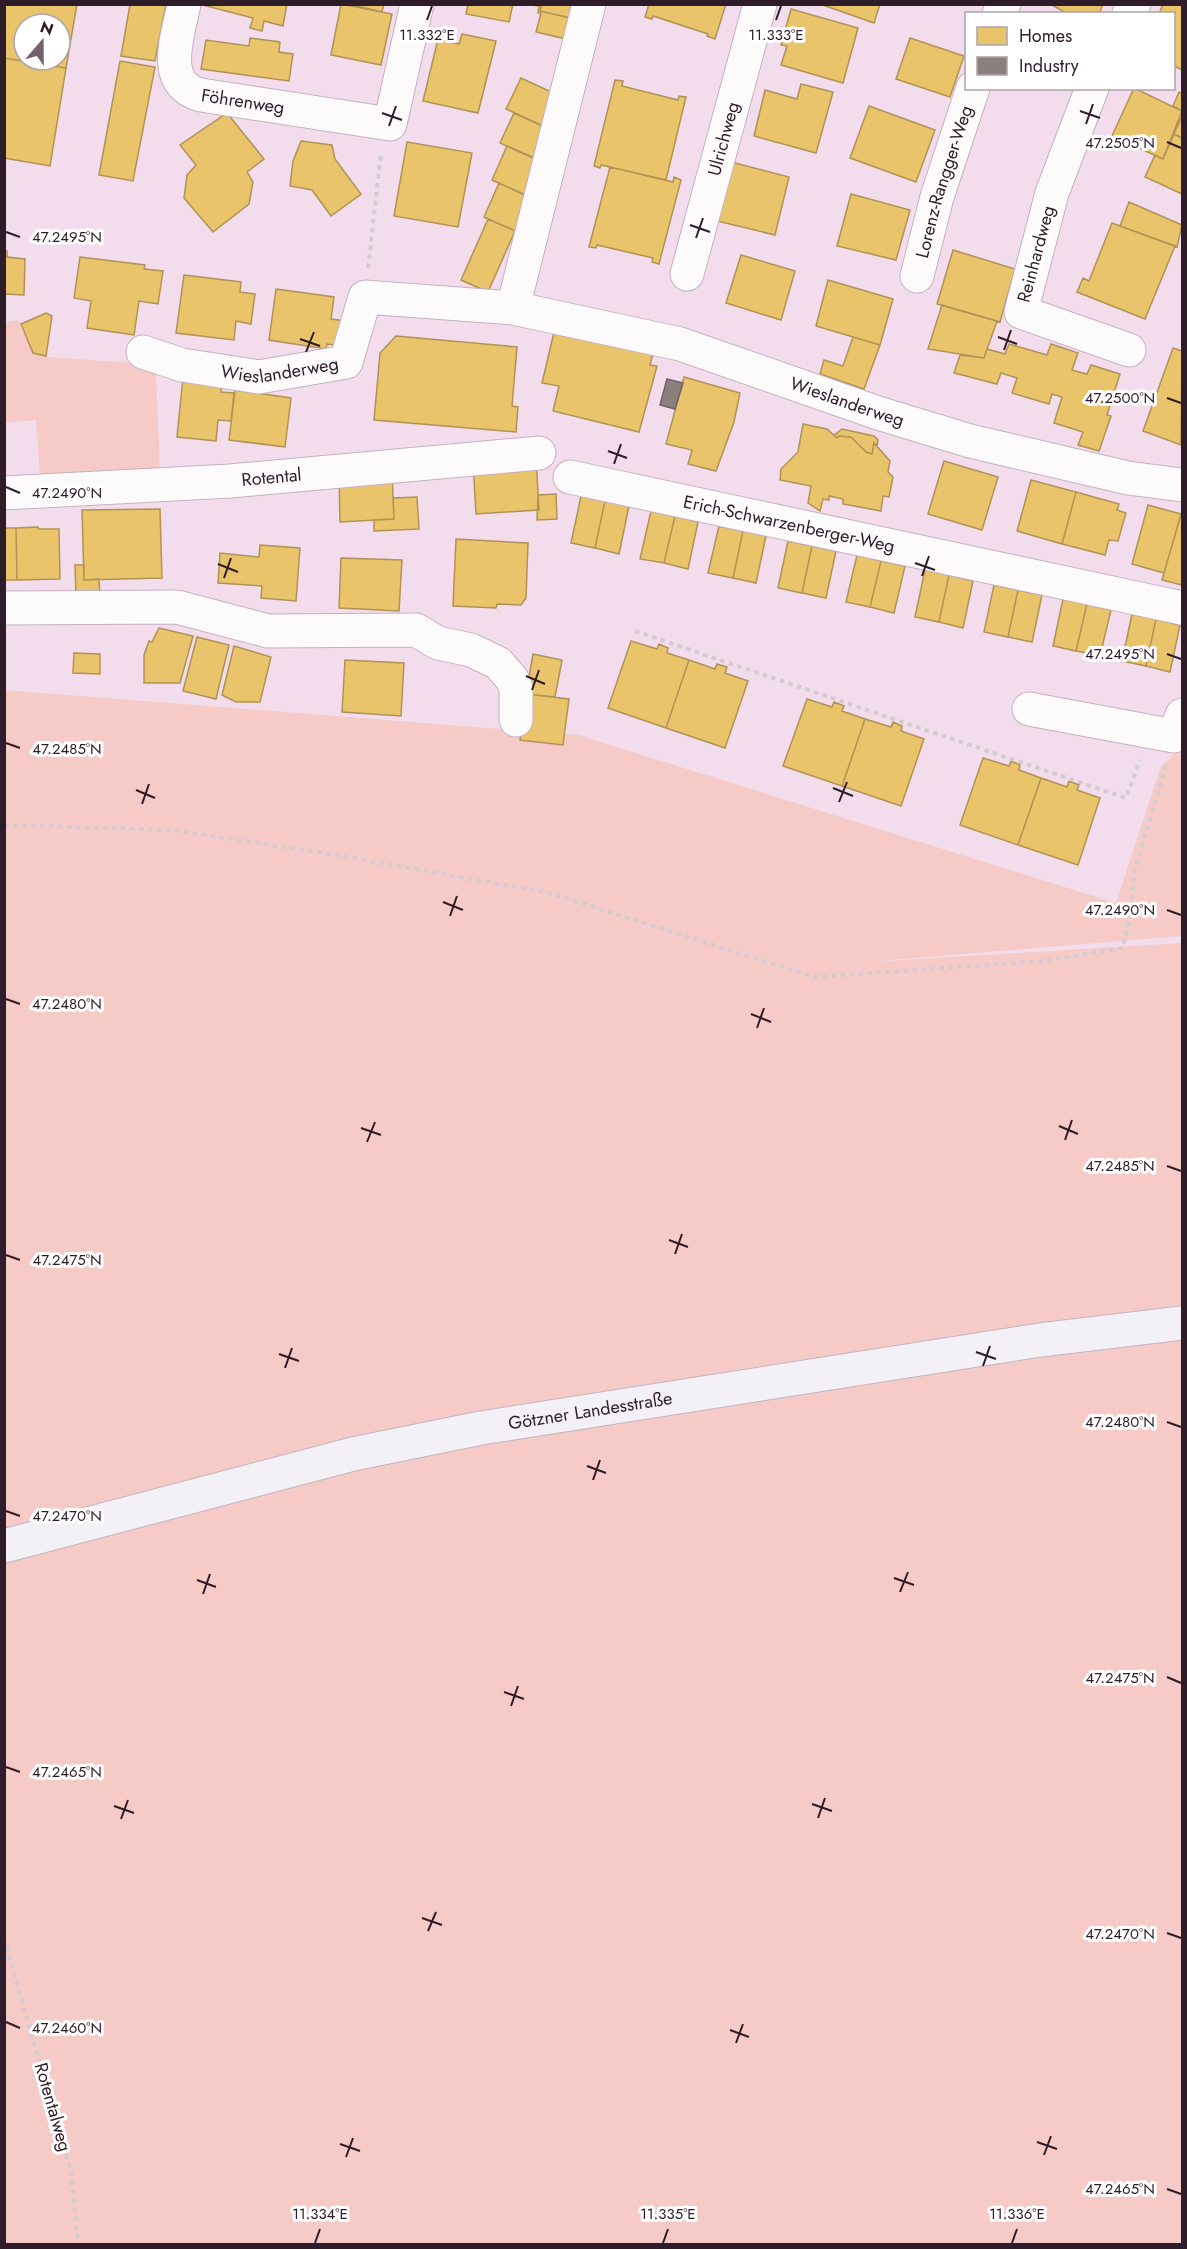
<svg xmlns="http://www.w3.org/2000/svg" width="1187" height="2249" font-family="Jost,sans-serif">
	<style>
		.green { fill: #f6cac7 }
		.homes { fill: #e9c46a; stroke: #b19256; stroke-width: 1.5; fill-rule: evenodd }
		.industry { fill: #8a817c; stroke: #6e6363; stroke-width: 1.5 }
		.lines { fill: none; stroke-linecap: round; stroke-linejoin: round }
		.minor-casing { stroke: #c4b1be; stroke-width: 35 }
		.major-casing { stroke: #c0b5c3; stroke-width: 35 }
		.path { stroke: #d2ccd0; stroke-width: 4; stroke-dasharray: 4.5 4.5; stroke-linecap: butt }
		.minor { stroke: #fdfafc; stroke-width: 33 }
		.major { stroke: #f4f1f6; stroke-width: 33 }
		.ticks { fill: none; stroke: #2e1c28; stroke-width: 2 }
		.labels { text-anchor: middle; stroke-width: 6; stroke-linejoin: round; paint-order: stroke }
		.street-label { font-size: 18px; fill: #2e1c28; stroke: #fff }
		.ticks-label { font-size: 15px; text-anchor: middle; fill: #2e1c28; stroke: #fff; stroke-width: 6; stroke-linejoin: round; paint-order: stroke }
	</style>
	<rect width="100%" height="100%" fill="#f3ddec"/>
	<path class="green" d="M18,320l15,33 14,4 102,7 7,10 4,98 -120,3 -4,-55 -31,3 -1,-101z
		M4,690l574,45 538,168 45,-137 21,-19v189l-314,26 314,-19v1301h-1177z"/>
	<path class="homes" d="M4,4h73l-11,64 -62,-10zM24,24h36v36h-36z
		M130,4h36l-11,57 -34,-5z
		M199,4h88l-4,22 -19,-5 -2,10 -12,-3 3,-10z
		M341,4l51,10 -11,51 -50,-10z
		M348,4h36l-2,8z
		M468,4h45l-4,18 -43,-8z
		M542,4h36l-3,15 -35,-8z
		M542,4l-2,7 31,7 -5,21 -30,-7 5,-19h-3l1,-7 -8,-1z
		M649,4h77l-11,35 -8,-3 1,-2 -55,-18 -1,3 -7,-2z
		M820,4l45,1 15,-1 -6,19z
		M1050,4h53l-4,10h-31z
		M1163,4h19v66l-8,-4v-52h-15z
		M791,9l67,19 -15,55 -62,-18 6,-19 -6,-1z
		M462,34l34,7 -18,72 -55,-12 15,-62 21,5z
		M250,38l30,4 -1,10 14,2 -4,27 -88,-12 5,-29 43,6z
		M910,38l54,18 -14,41 -54,-18z
		M4,58l62,10 -16,98 -46,-8z
		M120,61l35,6 -22,114 -34,-6z
		M521,78l37,17 -15,31 -37,-17z
		M615,80l8,1 -1,5 56,14 1,-4 7,1 -20,83 -65,-15 -1,3 -6,-2z
		M801,84l32,8 -17,61 -62,-17 11,-46 32,9z
		M1134,88l48,23 -19,48 -51,-23z
		M1179,92l3,2v17l-9,-5z
		M869,106l66,24 -19,52 -66,-24z
		M227,113l37,46 -17,13 6,10 -4,22 -36,28 -29,-34 3,-23 9,-10 -16,-20z
		M514,113l35,16 -14,30 -35,-16z
		M1182,116v22l-8,-4z
		M1174,134l8,4v56l-37,-17 10,-22 8,4z
		M301,141l31,4 3,14 26,35 -30,22 -19,-26 -22,-4 3,-25z
		M407,142l65,11 -14,74 -64,-11z
		M507,146l36,16 -15,34 -36,-16z
		M731,162l58,15 -14,58 -58,-14z
		M610,167l63,15 1,-5 7,3 -22,84 -7,-2 1,-4 -56,-13 -1,3 -7,-1z
		M499,183l36,17 -15,33 -36,-16z
		M851,194l59,16 -14,50 -59,-14z
		M1129,202l53,23 -5,22 -57,-21z
		M488,219l27,12 -27,61 -27,-12z
		M1112,223l63,23 -30,73 -68,-27 6,-14 6,3z
		M953,250l62,19 -15,53 -63,-18z
		M4,251h3v6l18,2 -1,36 -20,-1z
		M741,255l54,16 -14,49 -55,-17z
		M80,257l65,8 -1,4 19,2 -5,33 -19,-3 -5,34 -47,-7 4,-27 -17,-3z
		M184,275l57,7 -1,10 15,2 -4,30 -15,-3 -2,19 -58,-7z
		M828,280l65,19 -13,46 -64,-19z
		M276,289l58,8 -3,22 15,2 -3,25 -16,-2 -1,5 -57,-9z
		M942,305l55,16 -13,37 -56,-9z
		M46,313l6,3 -6,40 -13,-3 -12,-29z
		M555,328l99,21 -4,16 7,1 -18,66 -86,-21 6,-25 -17,-3z
		M396,336l121,11 -5,59 6,1 -2,25 -142,-12 6,-67z
		M853,337l27,8 -16,44 -44,-15 4,-14 19,6z
		M1009,344l38,11 4,-11 27,9 -6,17 15,4 4,-9 29,9 -13,41 4,1 -12,35 -21,-6 5,-13 -29,-9 8,-26 -10,-3 -3,10 -37,-11 5,-15 -16,-5 -4,11 -43,-11 6,-18 24,3 3,-9 18,5z
		M1173,348l9,3 -1,94 -38,-14z
		M183,377l39,4 -1,11 13,1 -3,28 -13,-1 -2,21 -39,-4z
		M684,377l56,16 -6,29 -18,49 -28,-7 4,-14 -26,-6z
		M235,390l56,8 -6,49 -56,-7z
		M803,424l24,5 10,9 2,-2 12,1 15,15 6,2 2,-11 16,18 -2,11 5,5 -4,20 -6,-1 -2,15 -38,-7v-5l-14,-3v4l-6,-1 -3,12 -12,-8 3,-17 -31,-6 1,-11 17,-17z
		M842,429l32,7 4,4 -1,6 -3,-3 -2,11 -6,-2 -15,-15 -12,-1 -2,2 -3,-3z
		M536,458l3,52 -63,4 -3,-52z
		M944,461l54,16 -16,53 -54,-16z
		M392,473l2,46 -54,3 -1,-46z
		M1031,480l45,12 -14,52 -45,-13z
		M1076,492l43,12 -2,6 9,3 -8,28 -9,-1 -4,15 -43,-11z
		M556,494l1,25 -20,1 1,-25z
		M581,496l24,5 -10,47 -24,-5z
		M417,497l2,32 -45,2v-11l20,-1 -1,-21z
		M605,501l24,5 -10,48 -24,-6z
		M1148,505l33,9 -17,59 -32,-9z
		M160,509l2,69 -78,2 -2,-70z
		M651,511l24,5 -11,47 -24,-4z
		M1182,511v74l-20,-5z
		M675,516l23,6 -10,47 -24,-6z
		M719,526l24,5 -10,47 -25,-5z
		M38,527l1,2h20l1,50 -43,1 -1,-52z
		M4,528h12l1,52h-13z
		M743,531l23,5 -10,47 -23,-5z
		M456,539l72,4 -2,55 -5,7 -24,-1 -1,4 -43,-2z
		M788,541l24,5 -10,47 -24,-5z
		M260,545l40,3 -4,53 -35,-3 1,-12 -44,-3 2,-30 39,4z
		M812,546l24,5 -10,47 -24,-5z
		M857,555l24,6 -11,46 -24,-5z
		M341,558l61,2 -3,51 -60,-3z
		M881,561l24,5 -11,47 -24,-6z
		M75,565h9v15l15,-1 1,17 -24,1z
		M925,570l24,5 -10,47 -24,-5z
		M949,575l24,6 -10,47 -24,-6z
		M994,585l24,5 -10,47 -24,-5z
		M1018,590l24,5 -10,47 -24,-5z
		M1063,599l24,5 -11,47 -23,-5z
		M1087,604l24,6 -11,46 -24,-5z
		M1132,614l24,5 -10,47 -24,-5z
		M1156,619l24,6 -10,47 -24,-6z
		M159,628l34,8 -13,47h-36v-28l5,-14 3,1z
		M197,637l32,8 -13,54 -33,-8z
		M631,641l26,8 2,-5 9,4 -1,5 22,7 -23,68 -58,-20z
		M234,646l37,11 -11,45h-24l-14,-7z
		M74,653l26,1v20l-27,-1z
		M533,654l29,6 -7,37 -29,-3z
		M345,660l59,3 -3,53 -59,-4z
		M689,660l26,9 2,-5 10,3 -2,6 23,8 -23,67 -59,-20z
		M526,694l43,5 -6,46 -43,-5z
		M807,699l25,8 2,-5 10,4 -2,5 23,8 -23,67 -59,-20z
		M865,719l26,8 2,-5 9,4 -1,5 23,8 -23,67 -59,-20z
		M983,758l26,8 2,-5 9,4 -1,5 22,8 -23,67 -58,-20z
		M1041,778l26,9 2,-6 10,4 -2,5 23,8 -22,67 -60,-20z"/>
	<path class="industry" d="M667,379l16,4 -8,26 -15,-4z"/>
	<g class="lines">
		<defs>
			<g id="minor">
				<path id="s1" d="M184,4c-6,32 -25,80 17,91l189,29 27,-120"/>
				<path d="M999,14l5,-10"/>
				<path d="M1129,14l5,-10"/>
				<path d="M1092,88l-40,105 -31,119 108,38"/>
				<path id="s2" d="M687,274l73,-270"/>
				<path id="s3" d="M917,276l20,-79 36,-109"/>
				<path d="M513,308l76,-304"/>
				<path id="s4" d="M143,352l39,13 77,12 87,-15 19,-65 148,11 167,36 198,69 92,28 158,37 54,7"/>
				<path id="s5" d="M570,477l612,131"/>
				<path id="s6" d="M4,493l226,-12 309,-28"/>
				<path d="M4,608l173,-1 91,24 148,-1 22,13 33,7 27,13 14,16 4,9v32"/>
				<path d="M1029,709l145,27 8,-21"/>
			</g>
			<g id="major">
				<path id="s7" d="M4,1546l349,-92 128,-26 559,-88 142,-17"/>
			</g>
		</defs>
		<use href="#minor" class="minor-casing"/>
		<use href="#major" class="major-casing"/>
		<path class="path" d="M368,268l13,-115
			M635,631l491,167 14,-38
			M4,825l168,5 158,24 220,39 264,84 229,-16 80,-13 7,-32 5,-48 31,-102
			M4,1938l67,233 7,73"/>
		<use href="#minor" class="minor"/>
		<use href="#major" class="major"/>
	</g>
	<path class="ticks" d="M427,20l5,-14M776,20l5,-14M1080,111l20,7M382,113l20,7M1086,124l7,-20M389,126l7,-20M1167,142l14,6M690,225l20,7M6,232l14,5M696,238l7,-20M998,337l19,7M300,339l20,7M1004,350l7,-20M306,352l8,-20M1167,398l14,5M608,451l19,7M614,464l7,-20M6,487l14,6M915,563l20,7M218,564l20,8M922,576l7,-20M224,578l7,-20M1167,654l14,5M526,676l19,8M532,690l7,-20M6,743l14,5M833,788l20,8M136,790l19,8M839,802l8,-20M142,804l7,-20M443,902l20,8M1167,910l14,5M450,916l7,-20M6,999l14,5M751,1014l20,8M757,1028l7,-20M1059,1126l19,8M361,1128l20,7M1065,1140l7,-20M367,1142l8,-20M1167,1166l14,5M669,1240l19,7M675,1254l7,-20M6,1255l14,5M976,1352l20,7M279,1354l20,7M983,1366l7,-20M285,1368l7,-20M1167,1422l14,5M587,1466l19,7M593,1480l7,-20M6,1511l14,5M894,1578l20,7M197,1580l19,7M900,1592l8,-20M203,1594l7,-20M1167,1677l14,6M504,1692l20,7M511,1706l7,-20M6,1767l14,5M812,1804l20,7M114,1806l20,7M818,1818l7,-20M121,1819l7,-19M422,1918l20,7M428,1931l8,-19M1167,1933l14,5M6,2022l14,6M730,2030l19,7M736,2043l7,-19M1037,2142l20,7M340,2144l20,7M1044,2155l7,-19M346,2157l7,-19M1167,2189l14,5M315,2243l5,-14M663,2243l5,-14M1012,2243l5,-14"/>
	<g class="labels">
		<g class="street-label">
			<text dy="6" stroke="none"><textPath href="#s1" startOffset="147">Föhrenweg</textPath></text>
			<text dy="6" stroke="none"><textPath href="#s2" startOffset="140">Ulrichweg</textPath></text>
			<text dy="6" stroke="none"><textPath href="#s3" startOffset="98">Lorenz-Rangger-Weg</textPath></text>
			<text transform="translate(1036 254) rotate(-75)" y="6">Reinhardweg</text>
			<text dy="6" stroke="none"><textPath href="#s4" startOffset="140">Wieslanderweg</textPath></text>
			<text dy="6" stroke="none"><textPath href="#s4" startOffset="771">Wieslanderweg</textPath></text>
			<text dy="6" stroke="none"><textPath href="#s6" startOffset="268">Rotental</textPath></text>
			<text dy="6" stroke="none"><textPath href="#s5" startOffset="224">Erich-Schwarzenberger-Weg</textPath></text>
			<text dy="6" stroke="none"><textPath href="#s7" startOffset="602">Götzner Landesstraße</textPath></text>
			<text transform="translate(53 2107) rotate(74)" y="6">Rotentalweg</text>
		</g>
	</g>
	<g class="ticks-label">
		<text x="427" y="40">11.332°E</text>
		<text x="776" y="40">11.333°E</text>
		<text x="1120" y="148">47.2505°N</text>
		<text x="67" y="242">47.2495°N</text>
		<text x="1120" y="403">47.2500°N</text>
		<text x="67" y="498">47.2490°N</text>
		<text x="1120" y="659">47.2495°N</text>
		<text x="67" y="754">47.2485°N</text>
		<text x="1120" y="915">47.2490°N</text>
		<text x="67" y="1009">47.2480°N</text>
		<text x="1120" y="1171">47.2485°N</text>
		<text x="67" y="1265">47.2475°N</text>
		<text x="1120" y="1427">47.2480°N</text>
		<text x="67" y="1521">47.2470°N</text>
		<text x="1120" y="1683">47.2475°N</text>
		<text x="67" y="1777">47.2465°N</text>
		<text x="1120" y="1939">47.2470°N</text>
		<text x="67" y="2033">47.2460°N</text>
		<text x="1120" y="2194">47.2465°N</text>
		<text x="320" y="2219">11.334°E</text>
		<text x="668" y="2219">11.335°E</text>
		<text x="1017" y="2219">11.336°E</text>
	</g>
	<rect width="1187" height="2249" fill="none" stroke="#2e1c28" stroke-width="12"/>
	<rect x="965" y="12" width="210" height="78" fill="#ffffff" stroke="#aba4a9" stroke-width="1.5"/>
	<rect x="977" y="27" width="30" height="18" fill="#e9c46a" stroke="#aba4a9" stroke-width="1.5"/>
	<text x="1019" y="42" font-size="18" fill="#2e1c28">Homes</text>
	<rect x="977" y="57" width="30" height="18" fill="#8a817c" stroke="#aba4a9" stroke-width="1.5"/>
	<text x="1019" y="72" font-size="18" fill="#2e1c28">Industry</text>
	<g transform="translate(42 42) rotate(20)"><circle r="28" fill="#ffffff" stroke="#aba4a9" stroke-width="1.5"/>
	<path d="M0-4.5L10 22L0 15L-10 22Z" fill="#73606d"/>
	<text y="-9" font-size="16" font-weight="bold" text-anchor="middle" fill="#2e1c28">N</text>
	</g>
</svg>
